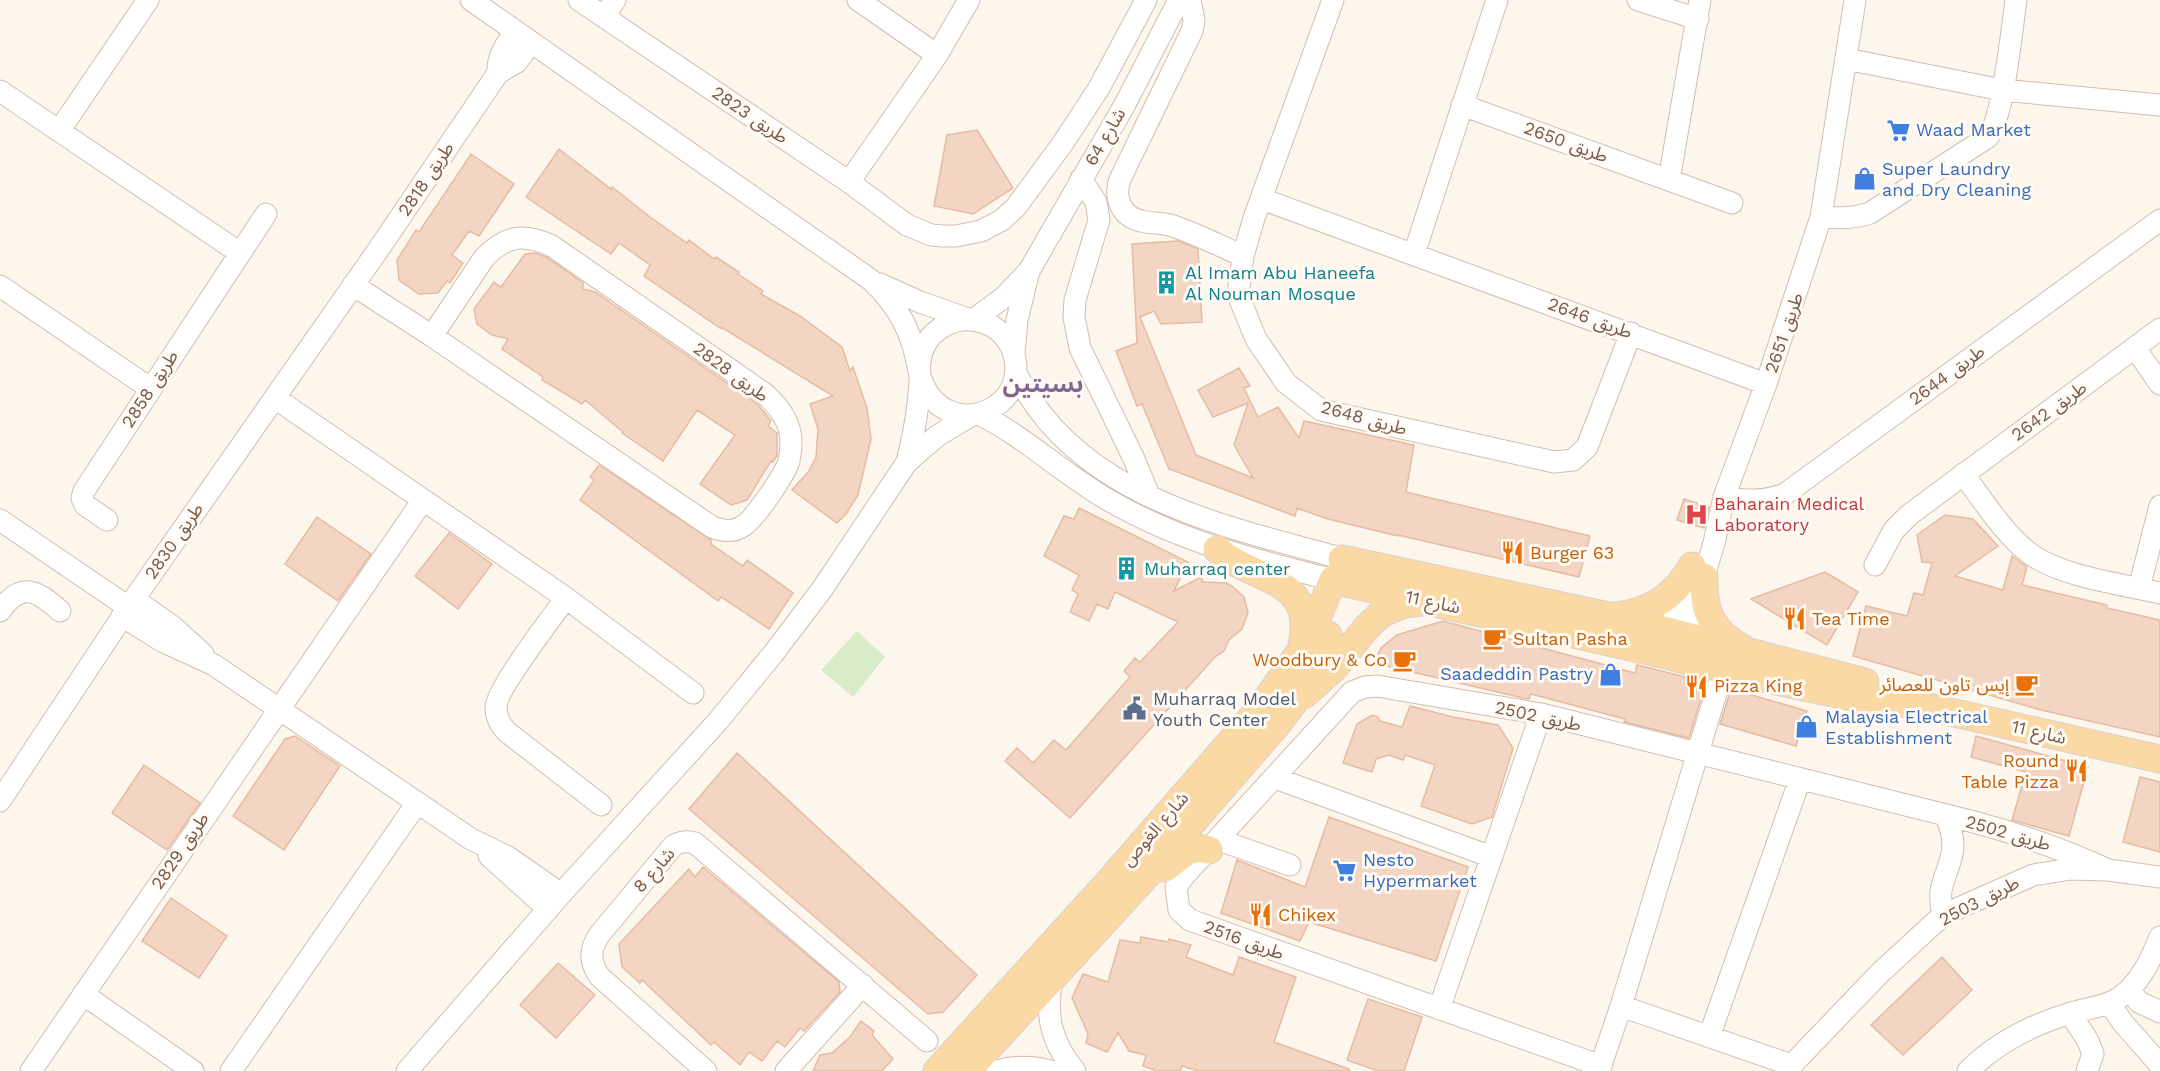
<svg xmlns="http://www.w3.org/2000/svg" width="2160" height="1071" font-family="'Work Sans','Noto Sans Arabic',sans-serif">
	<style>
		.green { fill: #d8ecc9 }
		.building { fill: #f3d5c3; stroke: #e6bba3; stroke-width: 1.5 }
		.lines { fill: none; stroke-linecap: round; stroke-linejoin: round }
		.minor-casing { stroke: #d1beb0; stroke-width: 23 }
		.major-casing { stroke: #dad1cd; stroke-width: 29 }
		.minor { stroke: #fff; stroke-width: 21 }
		.major { stroke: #fbd9a5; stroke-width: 27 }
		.labels { text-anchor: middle; stroke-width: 6; stroke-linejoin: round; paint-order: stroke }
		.street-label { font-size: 18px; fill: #7a5c4d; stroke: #fffaf3 }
		.shop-label { font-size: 18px; fill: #366cbe; stroke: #fffaf3; text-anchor: start }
		.culture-label { font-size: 18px; fill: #0d838f; stroke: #fffaf3; text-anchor: start }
		.health-label { font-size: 18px; fill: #be3a42; stroke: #fffaf3; text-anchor: start }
		.food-label { font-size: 18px; fill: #c56008; stroke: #fffaf3; text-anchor: start }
		.service-label { font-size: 18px; fill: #4e5e75; stroke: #fffaf3; text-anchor: start }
		.district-label { font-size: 24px; font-weight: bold; fill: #846695; stroke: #fffaf3 }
	</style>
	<rect width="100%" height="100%" fill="#fdf6ec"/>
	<path class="green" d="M857,631l28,26 -32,40 -32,-27z"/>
	<path class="building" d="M977,130l36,58 -40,26 -39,-8 13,-71z
		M559,149l52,40 1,-2 38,30 37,26 2,-3 25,19 2,-2 23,15 -1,2 25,17 -2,3 39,22 42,31 8,24 3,-4 14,41 4,31 -13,56 -12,19 -9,9 -45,-33 17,-19 7,-14 2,-28 -8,-25 23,-8 -112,-69 -1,1 -76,-52 6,-11 -31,-22 -8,11 -85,-57z
		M471,154l43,30 -35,52 -10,-5 -17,24 11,8 -13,20 -3,-2 -9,12 -19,1 -20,-14 -2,-20 19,-30 3,2z
		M1178,241l20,8 4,73 -41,2 -7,-13 -14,6 56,138 57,23 -19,-33 14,-42 -35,14 -15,-27 41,-22 11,18 -6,2 14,29 20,-10 21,31 5,-17 110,24 -8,47 184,44 -11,41 -181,-42v1l-70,-17 -31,-11 -2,8 -126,-47 -27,-65 -5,2 -21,-55 21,-8 -5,-99z
		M535,253l11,4 37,26v6l12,3 162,112 8,9 6,8 -3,5 9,7v23l-4,6 -2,-1 -24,39 -16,5 -31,-21 35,-49 -38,-25 -34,51 -41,-28 1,-1 -38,-32 -3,4 -40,-24 1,-3 -41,-28 6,-10 -16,-4 -15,-11 -3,-15 20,-27 7,5 24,-33z
		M599,465l112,75v4l32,22 4,-6 46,33 -24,36 -48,-32 -3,4 -138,-101 14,-20 -4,-3z
		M1684,499l25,8 -5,21 -27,-8z
		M1079,508l109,54 -14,29 27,-14 2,5 23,1 6,3 12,11 4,16 -6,16 -13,11 -5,11 -9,6 -145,161 -65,-57 12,-13 16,15 21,-23 12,10 64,-73 -6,-6 11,-13 5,4 38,-40 -63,-30 -7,17 -11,-5 -8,17 -19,-9 8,-18 -6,-4 7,-15 -35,-19 20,-40 10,3z
		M1945,515l28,4 25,27 -43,30 48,14 9,-34 15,11 -5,18 85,20v3l53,12v117l-119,-27 -188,-54 13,-50 41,10 7,-23 9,2 9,-32 -10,-1 -5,-27z
		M317,517l54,37 -33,47 -53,-37z
		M449,533l43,31 -34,45 -43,-33z
		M1825,572l33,20 -31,53 -76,-46z
		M1443,621l192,52 2,-8 69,17 -17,56 -65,-16 1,-3 -94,-25 -2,5 -6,-1 -149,-35 7,-15 16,-13z
		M1731,689l76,22 -11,35 -76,-22z
		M1410,706l43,11 45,8 15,23 -21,69 -20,7 -51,-18 14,-41 -30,-10 -2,5 -14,-5 -13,4 -4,13 -29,-9 14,-39 15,-9 6,2 2,4 22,6z
		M295,736l45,30 -56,84 -51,-34 52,-77z
		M1976,736l112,31 -19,69 -57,-16 14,-48 -55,-15z
		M737,753l240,222 -34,37 -15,2 -239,-205z
		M144,765l56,38 -33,47 -55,-37z
		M2140,777l20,5v70l-37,-10z
		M1329,817l139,50 -32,94 -127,-39 -9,19 -79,-28 16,-53 68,27z
		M703,867l136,115 1,10 -36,39 -4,-3 -15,19 -8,-6 -15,20 -13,-9 -9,13 -26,-23 -3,3 -69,-65 -2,3 -18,-16 -3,-23 70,-75 6,8z
		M171,898l56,38 -28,42 -57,-37z
		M1141,937l27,5 1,-3 22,6 -5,12 47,18 6,-18 57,20 -22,65 75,27v2h-151l-16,-5 -2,5h-23l-14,-5 3,-11 -17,-4 -11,-18 -11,19 -21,-9 2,-9 -16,-36 11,-24 25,8 12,-42 20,3z
		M1942,957l30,33 -69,65 -32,-30z
		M558,963l37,32 -39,43 -36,-33z
		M1368,999l54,18 -18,54h-26l-31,-11z
		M861,1021l13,10 -2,4 21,24 -11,12h-69l7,-16 12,-2 18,-16z"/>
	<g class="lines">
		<defs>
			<path id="minor" d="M471,0l400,280c28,26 42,54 48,92
				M579,0l270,182 58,43 24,10 12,1h13l25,-5 21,-11 14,-13 47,-64 36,-55 47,-88
				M858,0l79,55
				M1190,0l4,20 -2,11 -71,146c-8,19 -1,39 20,44 11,3 22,1 32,5 24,8 47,20 70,30
				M1333,0l-79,218 -11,38 -5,39 18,44 30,44 35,27 233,52 19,-2 14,-13 44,-114
				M1638,0l60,19
				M604,17l11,-17
				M1846,59l156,31 158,15
				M498,73c-1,-17 8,-28 17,-42
				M0,91l240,162
				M1462,105l270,98
				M59,131l89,-131
				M1081,179l15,23 3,18 -24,80 -1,17 6,31 54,111 15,36
				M1669,180l31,-180
				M849,182l88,-127 32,-55
				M1262,199l504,185
				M1821,217c18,1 32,2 49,-4l118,-76c15,-18 24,-109 28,-137
				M1414,254l83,-254
				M880,284l40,18 48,17
				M353,285l79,51 280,191c10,4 21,6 31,-1 12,-7 42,-52 46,-65 1,-5 2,-14 2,-19 0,-20 -12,-35 -26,-48l-213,-148c-28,-13 -46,-11 -68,12l-52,78
				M0,286l151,103
				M973,320l30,-22 26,-27 95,-165 55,-106
				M2135,348l25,36
				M1014,353l3,-33 11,-45
				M1016,373c59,121 202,152 321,184
				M275,398l291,200 127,95
				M979,414c46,23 82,58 126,84 70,42 149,62 228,82
				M907,462c5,-20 9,-39 11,-59 1,-8 2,-16 2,-23 0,-6 -1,-12 0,-18 3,-31 36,-50 65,-39 11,4 21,13 26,24 27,61 -65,100 -90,32
				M1963,474c21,27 41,61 69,81 32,22 90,29 128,38
				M1724,497c21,4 40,5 61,-3l375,-274
				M0,520l128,87
				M107,520l-22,-15 -3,-7 2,-7 182,-277
				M1875,565l19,-35 15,-15 251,-186
				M2139,588l21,-82
				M566,598c-14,19 -70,92 -70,109 0,10 4,18 11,25l94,73
				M134,599l38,27 31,28
				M0,611c21,-30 37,-21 60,0
				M122,616l40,25 52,24 257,174 37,18 53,37
				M1665,644l23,-67
				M1682,650l32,-107 10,-46 42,-113 55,-167 34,-217
				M1275,778l217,79
				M0,801l134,-202 242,-346 122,-180 19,-11 14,-20
				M1219,840l71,25
				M489,856l59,53
				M1943,915c-7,-29 3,-35 9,-61 3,-13 -1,-26 -6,-38
				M1052,979c-7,37 -1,63 23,92
				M2129,990l10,12 21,10
				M83,994l110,77
				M2109,1003l14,20 37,42
				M1621,1006l170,59
				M1439,1009l102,-295
				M2070,1013l18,28 5,13 -6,17
				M1709,1037l91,-258
				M1601,1066l-411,-146 -11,-10 -3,-23 8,-11 168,-184 13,-5 12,-1 164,28 433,108c48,13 90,27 134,48
				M31,1071l392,-571
				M231,1071l186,-268
				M407,1071l154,-177 157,-173 55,-67 50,-66 84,-126 30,-26 35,-21
				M706,1071l-106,-94c-11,-15 -11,-28 0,-43l73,-88c8,-5 13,-5 22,-3l232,198
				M786,1071l77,-86
				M997,1071c17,-5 36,-5 54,0
				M1599,1071l22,-65 102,-336
				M1786,1071l94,-98 63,-58 90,-40 38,-6 37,1 52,7
				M1968,1071c28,-28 66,-47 103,-58 16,-5 34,-6 48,-15 21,-14 32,-39 41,-61"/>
			<path id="major" d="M1217,549c35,34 100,26 85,96
				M1342,559l271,58 252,65
				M1704,577c-1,34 7,54 38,71
				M1333,580l329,74 61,16 134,28 62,7 241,54
				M1617,616c34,-4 59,-21 75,-50
				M1305,694l28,-25 34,-42 15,-14 22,-9 17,-2
				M1165,868c15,-10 24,-24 44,-18
				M937,1071l169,-186 155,-178 39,-55 15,-29 18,-43 12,-11 14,-6
				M967,1071l180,-196 132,-153 15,-20 34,-67"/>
		</defs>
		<use href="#minor" class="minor-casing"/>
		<use href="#major" class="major-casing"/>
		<use href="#minor" class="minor"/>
		<use href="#major" class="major"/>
	</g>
	<defs>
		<symbol id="supermarket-bare" viewBox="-9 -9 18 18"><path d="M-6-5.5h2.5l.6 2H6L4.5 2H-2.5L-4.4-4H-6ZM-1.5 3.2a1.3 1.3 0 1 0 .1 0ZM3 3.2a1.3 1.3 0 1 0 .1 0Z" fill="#3f7fe0" stroke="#fffaf3" stroke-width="2.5" paint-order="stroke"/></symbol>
		<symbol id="shop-bare" viewBox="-9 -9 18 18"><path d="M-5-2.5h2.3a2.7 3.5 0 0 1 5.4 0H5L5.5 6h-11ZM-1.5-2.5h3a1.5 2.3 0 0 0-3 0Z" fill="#3f7fe0" stroke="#fffaf3" stroke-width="2.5" paint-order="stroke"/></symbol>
		<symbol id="building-bare" viewBox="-9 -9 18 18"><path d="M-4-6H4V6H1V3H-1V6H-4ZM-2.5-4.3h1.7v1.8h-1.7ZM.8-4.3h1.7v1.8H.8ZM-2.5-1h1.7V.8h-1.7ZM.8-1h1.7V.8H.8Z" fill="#0f9aa8" stroke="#fffaf3" stroke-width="2.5" paint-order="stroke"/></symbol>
		<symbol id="hospital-bare" viewBox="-9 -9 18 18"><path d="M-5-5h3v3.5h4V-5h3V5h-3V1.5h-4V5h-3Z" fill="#e0444e" stroke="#fffaf3" stroke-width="2.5" paint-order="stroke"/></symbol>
		<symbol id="restaurant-bare" viewBox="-9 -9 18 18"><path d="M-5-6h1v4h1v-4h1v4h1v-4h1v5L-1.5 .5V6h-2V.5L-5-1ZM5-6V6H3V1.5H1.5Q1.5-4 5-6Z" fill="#e8710a" stroke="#fffaf3" stroke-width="2.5" paint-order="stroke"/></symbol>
		<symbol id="cafe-bare" viewBox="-9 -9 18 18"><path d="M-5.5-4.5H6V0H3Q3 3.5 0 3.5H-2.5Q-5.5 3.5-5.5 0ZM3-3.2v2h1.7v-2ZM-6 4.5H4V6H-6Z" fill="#e8710a" stroke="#fffaf3" stroke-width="2.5" paint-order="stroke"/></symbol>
		<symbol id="civic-bare" viewBox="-9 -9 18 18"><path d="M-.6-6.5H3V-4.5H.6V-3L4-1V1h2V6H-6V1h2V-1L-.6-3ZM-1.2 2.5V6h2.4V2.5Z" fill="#5c6f8a" stroke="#fffaf3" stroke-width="2.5" paint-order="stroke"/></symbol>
	</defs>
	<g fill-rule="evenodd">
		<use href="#supermarket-bare" x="1882" y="114" width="33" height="33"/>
		<use href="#shop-bare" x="1848" y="162" width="33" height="33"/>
		<use href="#building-bare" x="1150" y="266" width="33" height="33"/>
		<use href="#hospital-bare" x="1680" y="498" width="33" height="33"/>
		<use href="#restaurant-bare" x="1496" y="536" width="33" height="33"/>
		<use href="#building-bare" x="1110" y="552" width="33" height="33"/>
		<use href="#restaurant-bare" x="1778" y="602" width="33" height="33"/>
		<use href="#cafe-bare" x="1478" y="622" width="33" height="33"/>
		<use href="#cafe-bare" x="1388" y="644" width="33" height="33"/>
		<use href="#shop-bare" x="1594" y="658" width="33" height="33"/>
		<use href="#cafe-bare" x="2010" y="668" width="33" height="33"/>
		<use href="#restaurant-bare" x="1680" y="670" width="33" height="33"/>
		<use href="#civic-bare" x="1118" y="692" width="33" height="33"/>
		<use href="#shop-bare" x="1790" y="710" width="33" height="33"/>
		<use href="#restaurant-bare" x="2060" y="754" width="33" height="33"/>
		<use href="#supermarket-bare" x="1328" y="854" width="33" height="33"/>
		<use href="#restaurant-bare" x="1244" y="898" width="33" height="33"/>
	</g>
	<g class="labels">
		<g class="street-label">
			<text transform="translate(750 115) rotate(34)" y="6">طريق 2823</text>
			<text transform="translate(1105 137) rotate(-60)" y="6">شارع 64</text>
			<text transform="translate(1566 142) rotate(20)" y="6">طريق 2650</text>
			<text transform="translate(426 179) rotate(-56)" y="6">طريق 2818</text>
			<text transform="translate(1590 318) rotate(20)" y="6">طريق 2646</text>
			<text transform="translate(1784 333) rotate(-71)" y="6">طريق 2651</text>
			<text transform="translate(731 372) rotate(36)" y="6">طريق 2828</text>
			<text transform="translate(1947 375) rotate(-36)" y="6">طريق 2644</text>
			<text transform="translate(150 389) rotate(-57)" y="6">طريق 2858</text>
			<text transform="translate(2049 411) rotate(-36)" y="6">طريق 2642</text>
			<text transform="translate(1364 418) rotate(15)" y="6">طريق 2648</text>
			<text transform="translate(174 541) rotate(-55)" y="6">طريق 2830</text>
			<text transform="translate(1433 602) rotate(12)" y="6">شارع 11</text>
			<text transform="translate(1538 716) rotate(12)" y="6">طريق 2502</text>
			<text transform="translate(2039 732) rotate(13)" y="6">شارع 11</text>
			<text transform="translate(1155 829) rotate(-49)" y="6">شارع الغوص</text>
			<text transform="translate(2008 833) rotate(16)" y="6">طريق 2502</text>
			<text transform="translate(180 851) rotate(-56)" y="6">طريق 2829</text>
			<text transform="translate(654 870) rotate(-49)" y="6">شارع 8</text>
			<text transform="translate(1979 901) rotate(-27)" y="6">طريق 2503</text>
			<text transform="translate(1244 940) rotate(20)" y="6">طريق 2516</text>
		</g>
		<g class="shop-label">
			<text x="1916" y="136">Waad Market</text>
			<text x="1882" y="175">Super Laundry<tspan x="1882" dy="21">and Dry Cleaning</tspan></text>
			<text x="1593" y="680" text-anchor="end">Saadeddin Pastry</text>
			<text x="1825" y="723">Malaysia Electrical<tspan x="1825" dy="21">Establishment</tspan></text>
			<text x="1363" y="866">Nesto<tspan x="1363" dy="21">Hypermarket</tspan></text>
		</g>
		<g class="culture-label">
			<text x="1185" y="279">Al Imam Abu Haneefa<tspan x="1185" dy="21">Al Nouman Mosque</tspan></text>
			<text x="1144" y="575">Muharraq center</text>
		</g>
		<g class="health-label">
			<text x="1714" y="510">Baharain Medical<tspan x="1714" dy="21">Laboratory</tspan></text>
		</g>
		<g class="food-label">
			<text x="1530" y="559">Burger 63</text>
			<text x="1812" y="625">Tea Time</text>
			<text x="1513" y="645">Sultan Pasha</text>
			<text x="1387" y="666" text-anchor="end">Woodbury &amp; Co</text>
			<text x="2009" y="691" text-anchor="end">إيس تاون للعصائر</text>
			<text x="1714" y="692">Pizza King</text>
			<text x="2059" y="767" text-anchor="end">Round<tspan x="2059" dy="21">Table Pizza</tspan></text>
			<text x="1278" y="921">Chikex</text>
		</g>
		<g class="service-label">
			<text x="1153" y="705">Muharraq Model<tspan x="1153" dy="21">Youth Center</tspan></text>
		</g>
		<g class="district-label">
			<text x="1043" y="392">بسيتين</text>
		</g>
	</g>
</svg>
